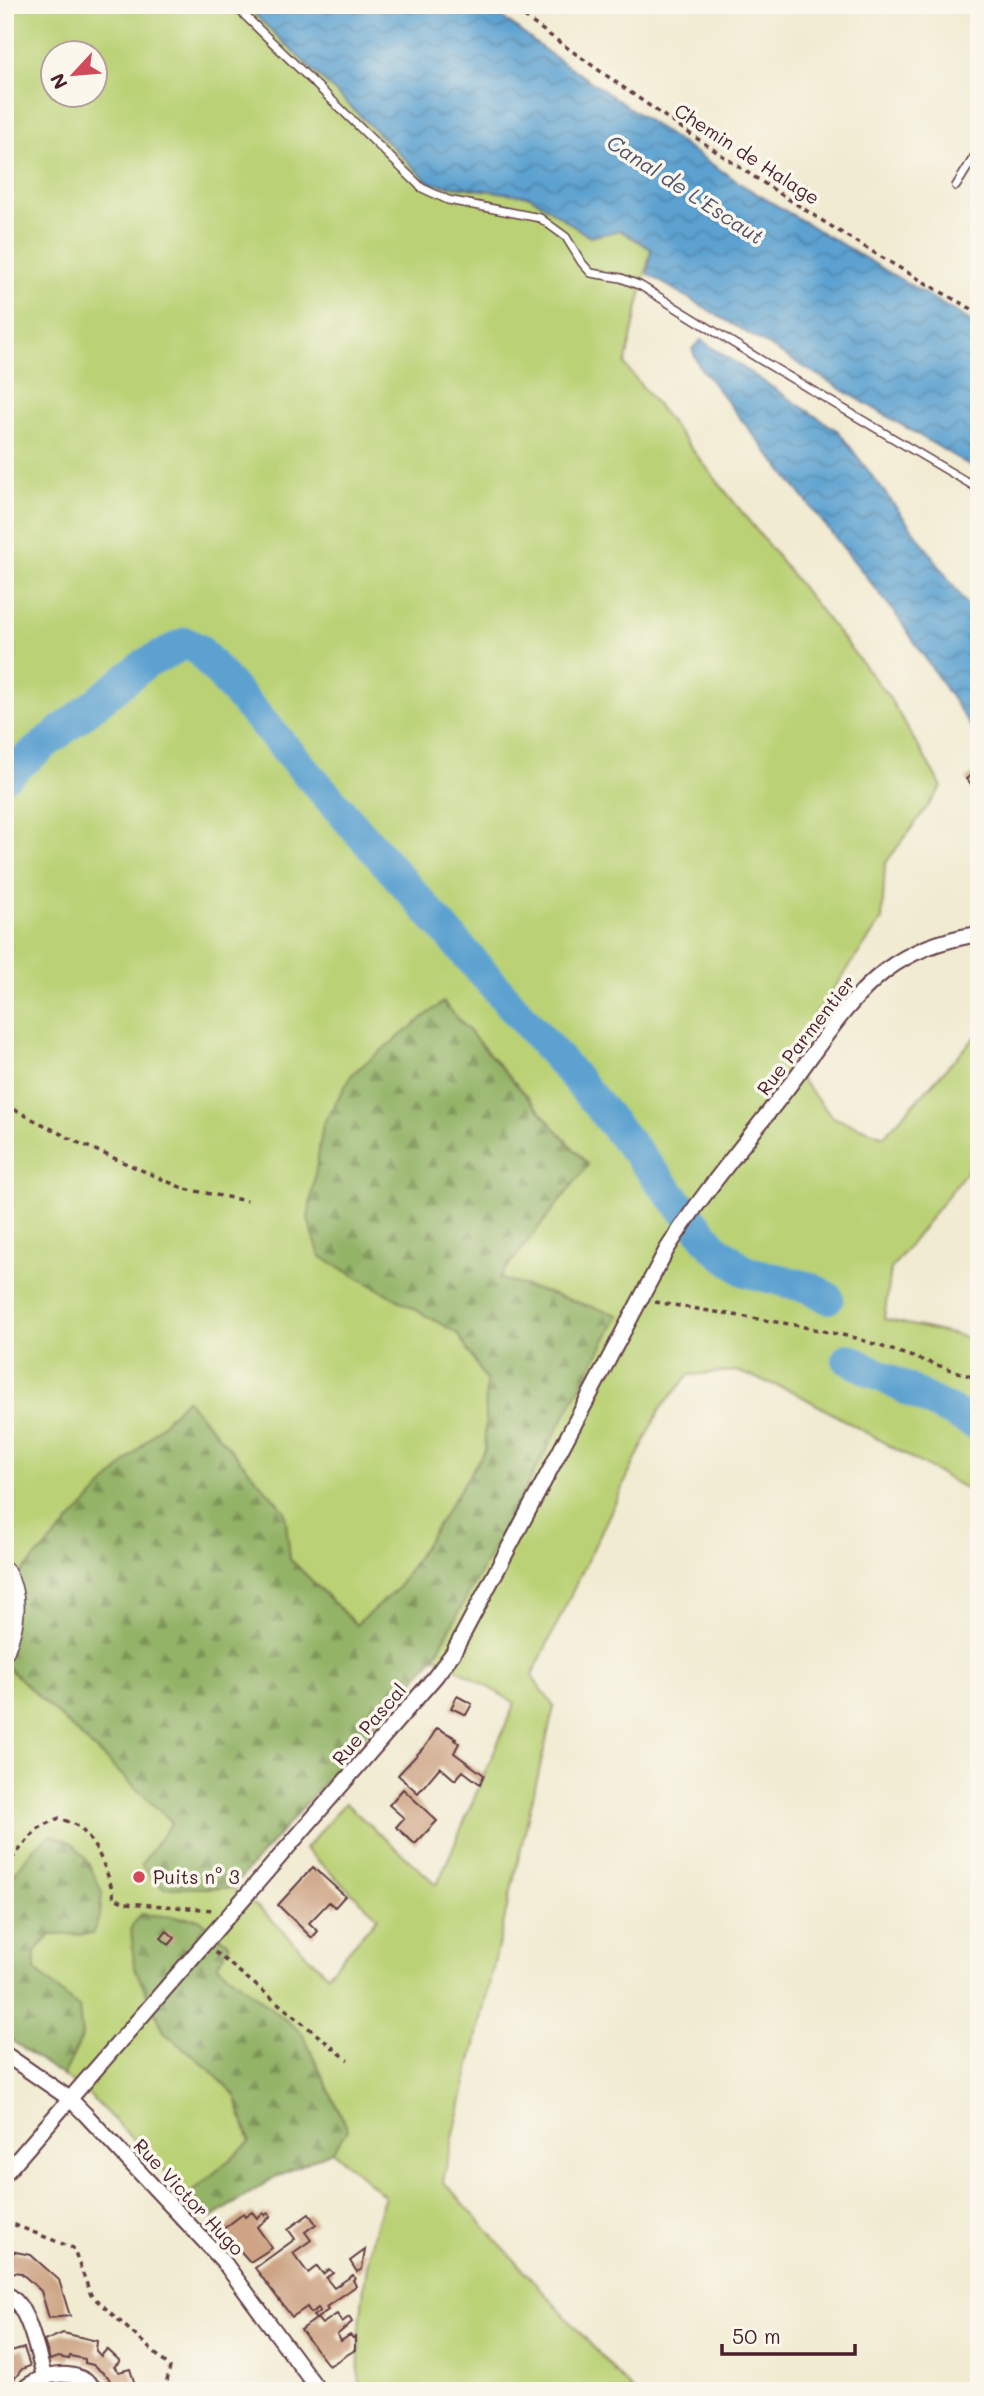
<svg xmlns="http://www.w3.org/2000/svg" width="984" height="2396" font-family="Mali,sans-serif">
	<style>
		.green { fill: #bad175; stroke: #827850; stroke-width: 2; fill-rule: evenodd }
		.forest { fill: url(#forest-firs); stroke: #6e6948; stroke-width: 2 }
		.water { fill: url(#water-waves); stroke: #52607e; stroke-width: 2 }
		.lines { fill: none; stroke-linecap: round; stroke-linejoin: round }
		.river { stroke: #5ba1d0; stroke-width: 32 }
		.building { fill: #cea485 }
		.service-casing { stroke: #633e44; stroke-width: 10 }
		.minor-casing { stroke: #633e44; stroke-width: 18 }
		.tertiary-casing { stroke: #633e44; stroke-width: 21 }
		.path { stroke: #633e44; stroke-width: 3.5; stroke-dasharray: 5 5; stroke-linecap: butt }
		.service { stroke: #fff; stroke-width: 7 }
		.minor { stroke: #fff; stroke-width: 14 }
		.tertiary { stroke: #fff; stroke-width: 18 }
		.poi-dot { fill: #d1495b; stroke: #fbf7ec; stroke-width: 2.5 }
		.labels { text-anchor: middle; stroke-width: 7; stroke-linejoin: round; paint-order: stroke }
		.street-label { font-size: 19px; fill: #4a1f2b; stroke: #fbf7ec }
		.poi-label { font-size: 19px; fill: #4a1f2b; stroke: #fbf7ec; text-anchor: start }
		.water-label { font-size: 21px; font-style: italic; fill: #51536d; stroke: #fbf7ec }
	</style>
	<defs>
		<pattern id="forest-firs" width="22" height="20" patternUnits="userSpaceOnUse" patternTransform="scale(1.75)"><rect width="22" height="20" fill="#93b366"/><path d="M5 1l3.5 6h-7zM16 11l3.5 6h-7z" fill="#7a9154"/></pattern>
		<pattern id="water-waves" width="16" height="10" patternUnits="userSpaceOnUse" patternTransform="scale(1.75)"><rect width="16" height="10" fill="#5ba1d0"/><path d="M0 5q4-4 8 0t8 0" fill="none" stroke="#4d83a9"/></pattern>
	</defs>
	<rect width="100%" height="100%" fill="#fbf7ec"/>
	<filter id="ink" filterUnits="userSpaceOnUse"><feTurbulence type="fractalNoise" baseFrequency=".0143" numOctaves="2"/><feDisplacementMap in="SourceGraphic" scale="14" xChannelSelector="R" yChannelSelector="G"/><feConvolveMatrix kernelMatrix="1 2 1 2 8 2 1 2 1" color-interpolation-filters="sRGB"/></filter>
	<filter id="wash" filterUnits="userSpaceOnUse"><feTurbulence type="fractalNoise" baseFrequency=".00686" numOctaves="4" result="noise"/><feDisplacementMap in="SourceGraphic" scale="28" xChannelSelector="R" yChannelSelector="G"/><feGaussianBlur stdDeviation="1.57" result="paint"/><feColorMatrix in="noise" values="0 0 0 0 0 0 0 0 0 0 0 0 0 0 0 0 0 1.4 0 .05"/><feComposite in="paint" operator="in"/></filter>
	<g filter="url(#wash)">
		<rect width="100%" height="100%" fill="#f1ebd2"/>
		<path class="green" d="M5,5h240l185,178 100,13 60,41 29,-7 32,19 -26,116 264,332 53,90 -57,77 -3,56 -98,140 48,57 52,19 95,-103v122l-88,114 -7,50 95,21v156l-187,-105 -56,-20 -47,4 -29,34 -128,267 22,31 -111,474 190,210h-274c-2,-59 5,-140 26,-195l-53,-45 16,-21 -46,-97 -85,-68 -82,2 30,66 43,35 27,27 15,47 -61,53 -99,-99 -27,-20 19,-39 -3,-29 -44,-38v-18l16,-17 41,-1 -58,-86 -29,38v-221l167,157 -30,43 21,23h69l31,23 64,64 51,-58 -73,-68 40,-46 92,82 78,-182 -80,-47 183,-341 -119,-37 89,-113 -145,-162 -123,253 137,77 29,47 -1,70 -88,139 -41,36 -66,-66 -6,-48 -279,79zM52,52h42v42h-42z"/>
		<path class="forest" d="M443,1002l145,163 -89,113 120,37 -184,341 -203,232h-69l-22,-23 31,-43 -167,-157v-75l181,-191 99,112 5,48 66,66 41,-36 88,-139 1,-70 -29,-47 -137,-77 -12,-37 15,-95 30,-51z
			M52,1835l21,8 15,19 14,30 -2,24 -8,18 -41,1 -16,17v18l44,38 3,29 -19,39 -58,-40v-150l29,-39z
			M141,1914l58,5 31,26 -13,20 85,68 46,97 -16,21 -57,26 -63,41 -23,-23 61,-53 -15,-47 -27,-27 -43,-35 -31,-66 -3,-40z"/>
		<path class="water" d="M245,5h241l60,46 198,135 235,140v145l-331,-197 3,-25 -31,-19 -30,7 -60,-41 -100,-13z
			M701,340l137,91 82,108 59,83v117l-84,-126 -196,-247 -7,-17z"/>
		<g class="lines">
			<path class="river" d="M5,776l140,-112 41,-21 12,6 380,432 137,167 30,23 66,17 17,10
				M848,1359l131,67"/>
		</g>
		<g id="blocks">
			<path class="building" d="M979,769v25l-13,-15z
				M457,1696l15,8 -6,11 -15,-7z
				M437,1728l19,10 -1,2 4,3 -5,10 30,22 -4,9 -17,-13 -8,9 -15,-13 -22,26 -20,-18 29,-31z
				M403,1789l34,32 -22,23 -19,-17 8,-9 -15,-13z
				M313,1867l32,29 -10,11 -6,-5 -20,21 9,8 -6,7 -34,-33z
				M167,1931l8,7 -6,7 -8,-7z
				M252,2212l5,6 6,-5 2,2 3,-2 3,3 -14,11 15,21 -22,14 -28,-32 21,-16 2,3z
				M309,2214l7,10 -11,8 6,8 -18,13 15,20 9,-7 6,8 6,-5 4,4 -7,5 8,10 19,-13 2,3 -2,2 3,6 -30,21 2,3 -12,9 -3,-3 7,-5 -2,-3 -7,5 -4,-6 -15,10 -37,-49 40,-29 -7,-10z
				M5,2250l26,5 28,25 11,36 -21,2 -8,-27 -20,-18 -16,-2z
				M365,2250l-3,19 -5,3 -7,-11z
				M337,2314l5,8 7,-5 3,5 -15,13 4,6 9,-6 3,3 2,-1v13l-26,16 -28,-36 16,-12 5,6z
				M63,2333l34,8 -1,10 5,5 6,-7 13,12 -6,6 5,5 11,-3 7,22h-22l-7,-14 -15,-12 -8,-2v-4l-15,-3 -1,3 -11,-2 -8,3 -6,-19z
				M24,2348l6,18 -8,3 -7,9 -3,-3 -7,8v-29z"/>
		</g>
	</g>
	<g filter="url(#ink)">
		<use href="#blocks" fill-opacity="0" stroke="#633e44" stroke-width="2"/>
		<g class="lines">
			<defs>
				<path id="service" d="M234,5l188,183 26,12 92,18 26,19 16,26 9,10 30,5 20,8 118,73 220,130
					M956,186l23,-37"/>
				<path id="minor" d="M5,2054l65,45 15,15 138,147 96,130
					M5,2174l430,-497 18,-24 214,-404c36,-57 81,-109 122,-163 30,-39 57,-85 96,-115 27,-21 61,-32 94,-37
					M5,2294c23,6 33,63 40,85
					M21,2391c20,-18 58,-25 75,0"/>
				<path id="tertiary" d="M5,1572c15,25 11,52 0,78"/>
			</defs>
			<use href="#service" class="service-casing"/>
			<use href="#minor" class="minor-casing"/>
			<use href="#tertiary" class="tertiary-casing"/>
			<path class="path" d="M508,5c152,110 306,218 471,308
				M5,1105l74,38 106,46 62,12
				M655,1302l140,23 61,13 123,41
				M5,1867l32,-38 22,-11c6,3 15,5 20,9 19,18 30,47 35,71l12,5 88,7
				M215,1952l133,108
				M5,2221l68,27 18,47 79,72 -5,24"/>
			<use href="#service" class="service"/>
			<use href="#minor" class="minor"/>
			<use href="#tertiary" class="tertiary"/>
		</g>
	</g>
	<circle class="poi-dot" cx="139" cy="1877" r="7"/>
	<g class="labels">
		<g class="street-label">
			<text transform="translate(747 154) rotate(33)" y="7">Chemin de Halage</text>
			<text transform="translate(806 1035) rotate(-52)" y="7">Rue Parmentier</text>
			<text transform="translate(369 1724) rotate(-49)" y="7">Rue Pascal</text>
			<text transform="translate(189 2197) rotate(47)" y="7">Rue Victor Hugo</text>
		</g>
		<g class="poi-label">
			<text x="153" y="1884">Puits n° 3</text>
		</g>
		<g class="water-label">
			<text transform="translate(685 190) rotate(33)" y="7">Canal de L'Escaut</text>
		</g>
	</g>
	<rect width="984" height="2396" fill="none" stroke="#fbf7ec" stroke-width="28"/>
	<g transform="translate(74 74) rotate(244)"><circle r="33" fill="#fbf7ec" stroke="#b4a19f" stroke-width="2"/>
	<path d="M0-5L12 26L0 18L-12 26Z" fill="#d1495b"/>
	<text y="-10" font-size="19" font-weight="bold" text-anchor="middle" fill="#4a1f2b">N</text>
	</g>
	<path d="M722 2344v10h133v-10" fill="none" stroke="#4a1f2b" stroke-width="3.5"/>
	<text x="732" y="2344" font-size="21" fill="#4a1f2b" stroke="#fbf7ec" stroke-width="5" paint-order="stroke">50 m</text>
</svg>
